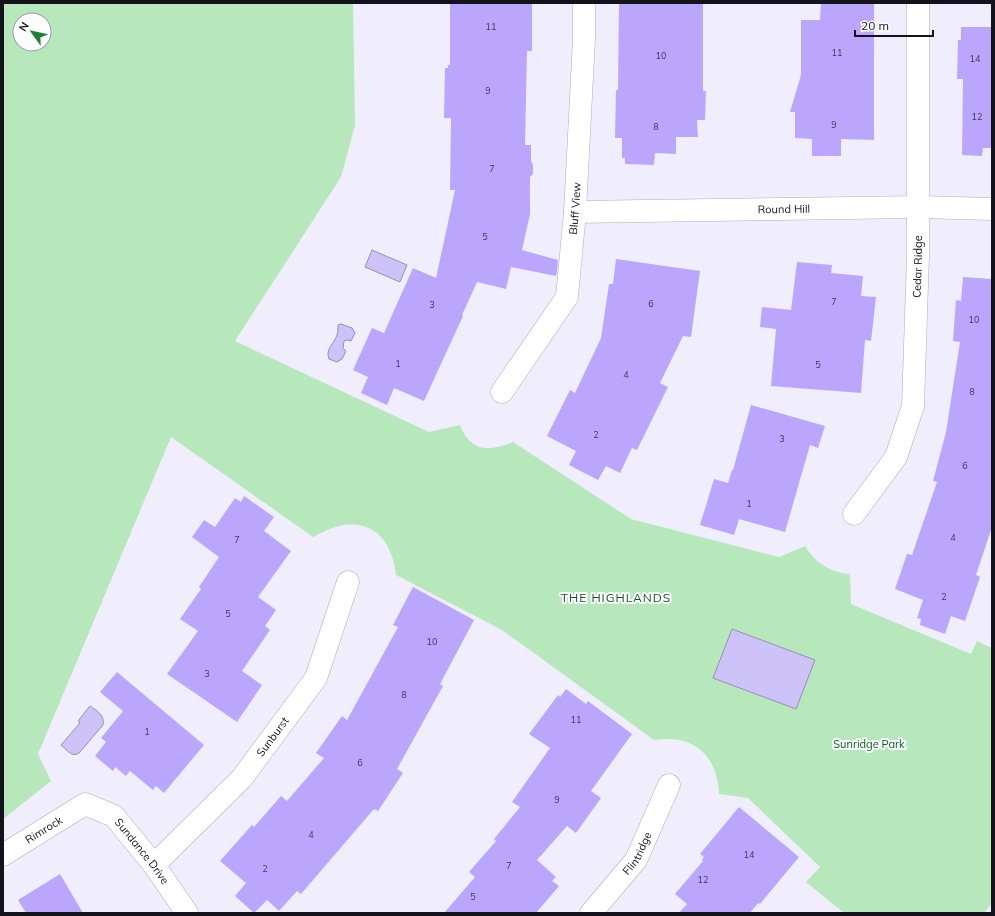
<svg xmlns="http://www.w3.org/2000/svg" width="995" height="916" font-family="Mulish,sans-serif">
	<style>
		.green { fill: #b6e8bb; fill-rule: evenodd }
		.water { fill: #cdc3f8; stroke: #968eb5 }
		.building { fill: #baa7fd }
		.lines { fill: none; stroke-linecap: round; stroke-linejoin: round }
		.minor-casing { stroke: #adaac0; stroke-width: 23 }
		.minor { stroke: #fff; stroke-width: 22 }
		.labels { text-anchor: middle; stroke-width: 4; stroke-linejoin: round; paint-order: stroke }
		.number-label { font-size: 9px; fill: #3e3753 }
		.street-label { font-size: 11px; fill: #14121a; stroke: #fdfdfd }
		.park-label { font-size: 11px; fill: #005b1e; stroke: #fdfdfd }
		.neighbourhood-label { font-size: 12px; letter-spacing: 1px; fill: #145222; stroke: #fdfdfd }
	</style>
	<rect width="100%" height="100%" fill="#f0eefc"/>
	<path class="green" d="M3,3h350l2,122 -14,52 -106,164 194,91 31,-7c10,27 29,27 53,17l118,77 148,38 26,-11c10,17 26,27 45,28l1,30 120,50 6,-13 15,7v255l-8,10h-140l-38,-31 14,-15 -72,-69 -29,-4c-2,-40 -26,-60 -65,-54l-152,-110 -106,-55c-3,-32 -22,-57 -57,-49 -9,2 -18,7 -26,11l-142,-100 -133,317 13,27 -48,38zM20,20h24v24h-24z"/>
	<path class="water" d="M372,250l35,15 -7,17 -35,-15z
		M341,324l11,4 3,5 -4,8 -4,-1 -3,1 -1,7 3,3 -4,8 -5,3 -8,-3c-4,-10 5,-15 8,-24 1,-3 1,-6 1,-10z
		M732,629l83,31 -19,49 -83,-31z
		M90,706c7,5 15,9 13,19l-24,28c-7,5 -12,-3 -18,-8l19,-22 -2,-2z"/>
	<path class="building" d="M450,3l82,1v47h-5l-2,94h6v16l2,4v9l-3,3v37l-8,36 36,10 -1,12 -1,4 -45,-9 -5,22 -29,-7 -15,33 1,1 -39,85 -30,-13 -7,17 -26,-12 7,-16 -15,-7 19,-42 12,5 29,-65 23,10 19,-88h-5l1,-70v-2h-7l1,-50h3v-3h2z
		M619,3h84v88h3l-1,29h-8l1,17h-22v17l-21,-1 -1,12 -29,-1v-6h-3v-20h-7l1,-48h2z
		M821,3h53v137l-33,-1v17h-29v-17l-17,-1v-26h-5l11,-37v-55h19z
		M961,27h31v121h-9l-1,8 -20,-1 1,-76h-6l1,-39h3z
		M616,259l84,12 -9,66 -8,-1 -23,47 8,4 -31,63 -5,-2 -12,25 -14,-7 -8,14 -29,-15 7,-14 -29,-15 23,-46 5,3 26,-55 8,-54h4z
		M797,262l35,3 -1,8 32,3 -2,20 15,1 -5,44 -6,-1 -4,53 -90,-7 5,-57 -16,-2 2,-20 29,3z
		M963,277l29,2v248l-16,48 4,2 -15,44 -14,-5 -6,18 -25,-9 1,-6 -4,-1 6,-18 -28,-11 12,-35 5,1 25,-73 -4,-1 13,-49 14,-90 -7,-1 3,-41 5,1z
		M751,405l74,21 -7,22 -8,-3 -25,87 -46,-13 -5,16 -34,-10 14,-46 14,4 4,-13h1z
		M244,496l30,21 -10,14 27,20 -33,46 18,13 -11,16 5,4 -28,41 20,14 -25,37 -70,-48 31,-43 -18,-12 21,-30 -2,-2 20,-30 -27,-20 12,-17 11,7 20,-29 6,4z
		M413,587l61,33 -34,64 3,2 -46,83 6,4 -25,38 -4,-2 -73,85 -4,-3 -18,20 -12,-11 -13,13 -19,-17 11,-13 -26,-22 32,-36 2,2 27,-31 6,5 37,-43 -8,-5 26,-37 5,4 51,-93 -5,-2z
		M117,672l87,73 -40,48 -8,-7 -3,4 -23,-19 -4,5 -11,-9 -2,4 -18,-15 11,-14 -5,-4 22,-27 -23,-19z
		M566,689l20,15 2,-3 44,33 -41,57 10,7 -25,35 -9,-7 -30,34 19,17 -4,4 7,5 -23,27h-92l31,-36 -6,-5 27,-31 -2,-2 26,-32 -8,-5 38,-54 -21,-14 29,-39 2,2z
		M739,807l60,50 -39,47 -2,-1 -8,10h-71l8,-9 -12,-10 28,-33 -1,-1 2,-3 -4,-3z
		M60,874l23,39h-57l-8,-13z"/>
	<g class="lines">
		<defs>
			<g id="minor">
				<path id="s1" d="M575,212l344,-5 73,2"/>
				<path id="s2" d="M502,392l65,-95 8,-85 9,-173v-36"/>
				<path id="s3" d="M854,514l42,-57 17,-51 5,-151v-252"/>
				<path id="s4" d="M3,855l82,-51 29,12 40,49 33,48"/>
				<path id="s5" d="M154,865l88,-87 74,-100 32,-96"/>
				<path id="s6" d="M591,913l45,-53 33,-75"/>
			</g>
		</defs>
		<use href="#minor" class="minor-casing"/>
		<use href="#minor" class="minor"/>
	</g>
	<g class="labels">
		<g class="number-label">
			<text x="491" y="30">11</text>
			<text x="837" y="56">11</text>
			<text x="661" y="59">10</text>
			<text x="975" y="62">14</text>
			<text x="488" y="94">9</text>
			<text x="977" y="120">12</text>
			<text x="834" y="128">9</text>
			<text x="656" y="130">8</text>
			<text x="492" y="172">7</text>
			<text x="485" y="240">5</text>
			<text x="834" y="305">7</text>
			<text x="651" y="307">6</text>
			<text x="432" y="308">3</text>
			<text x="974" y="323">10</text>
			<text x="398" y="367">1</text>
			<text x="818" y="368">5</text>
			<text x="626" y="378">4</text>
			<text x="972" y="395">8</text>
			<text x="596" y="438">2</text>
			<text x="782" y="442">3</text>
			<text x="965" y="469">6</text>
			<text x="749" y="507">1</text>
			<text x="953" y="541">4</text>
			<text x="237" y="543">7</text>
			<text x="944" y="600">2</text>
			<text x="228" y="617">5</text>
			<text x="432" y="645">10</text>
			<text x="207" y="677">3</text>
			<text x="404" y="698">8</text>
			<text x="576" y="723">11</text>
			<text x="147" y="735">1</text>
			<text x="360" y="766">6</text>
			<text x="557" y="803">9</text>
			<text x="311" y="838">4</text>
			<text x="749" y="858">14</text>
			<text x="509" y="869">7</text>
			<text x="265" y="872">2</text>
			<text x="703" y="883">12</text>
			<text x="473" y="900">5</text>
		</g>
		<g class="street-label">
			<text dy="4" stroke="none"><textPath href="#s2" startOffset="204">Bluff View</textPath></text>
			<text dy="4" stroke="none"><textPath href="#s1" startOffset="209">Round Hill</textPath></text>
			<text dy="4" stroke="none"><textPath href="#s3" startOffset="264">Cedar Ridge</textPath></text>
			<text dy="4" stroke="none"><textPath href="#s5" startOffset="175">Sunburst</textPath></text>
			<text dy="4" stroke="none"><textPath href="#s4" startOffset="48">Rimrock</textPath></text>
			<text dy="4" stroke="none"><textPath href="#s4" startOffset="173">Sundance Drive</textPath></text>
			<text dy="4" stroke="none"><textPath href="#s6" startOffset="76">Flintridge</textPath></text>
		</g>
		<g class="park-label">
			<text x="869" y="748">Sunridge Park</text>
		</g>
		<g class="neighbourhood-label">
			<text x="616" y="602">THE HIGHLANDS</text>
		</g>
	</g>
	<rect width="995" height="916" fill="none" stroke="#14121a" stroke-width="8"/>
	<g transform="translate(32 32) rotate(303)"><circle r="19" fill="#fdfdfd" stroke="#a09fa2"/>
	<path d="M0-3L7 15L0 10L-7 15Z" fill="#1e8236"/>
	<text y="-6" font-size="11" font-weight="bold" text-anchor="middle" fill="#14121a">N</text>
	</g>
	<path d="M855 30v6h78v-6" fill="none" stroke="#14121a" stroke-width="2"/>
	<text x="861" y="30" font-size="12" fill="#14121a" stroke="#fdfdfd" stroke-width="3" paint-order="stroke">20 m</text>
</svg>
